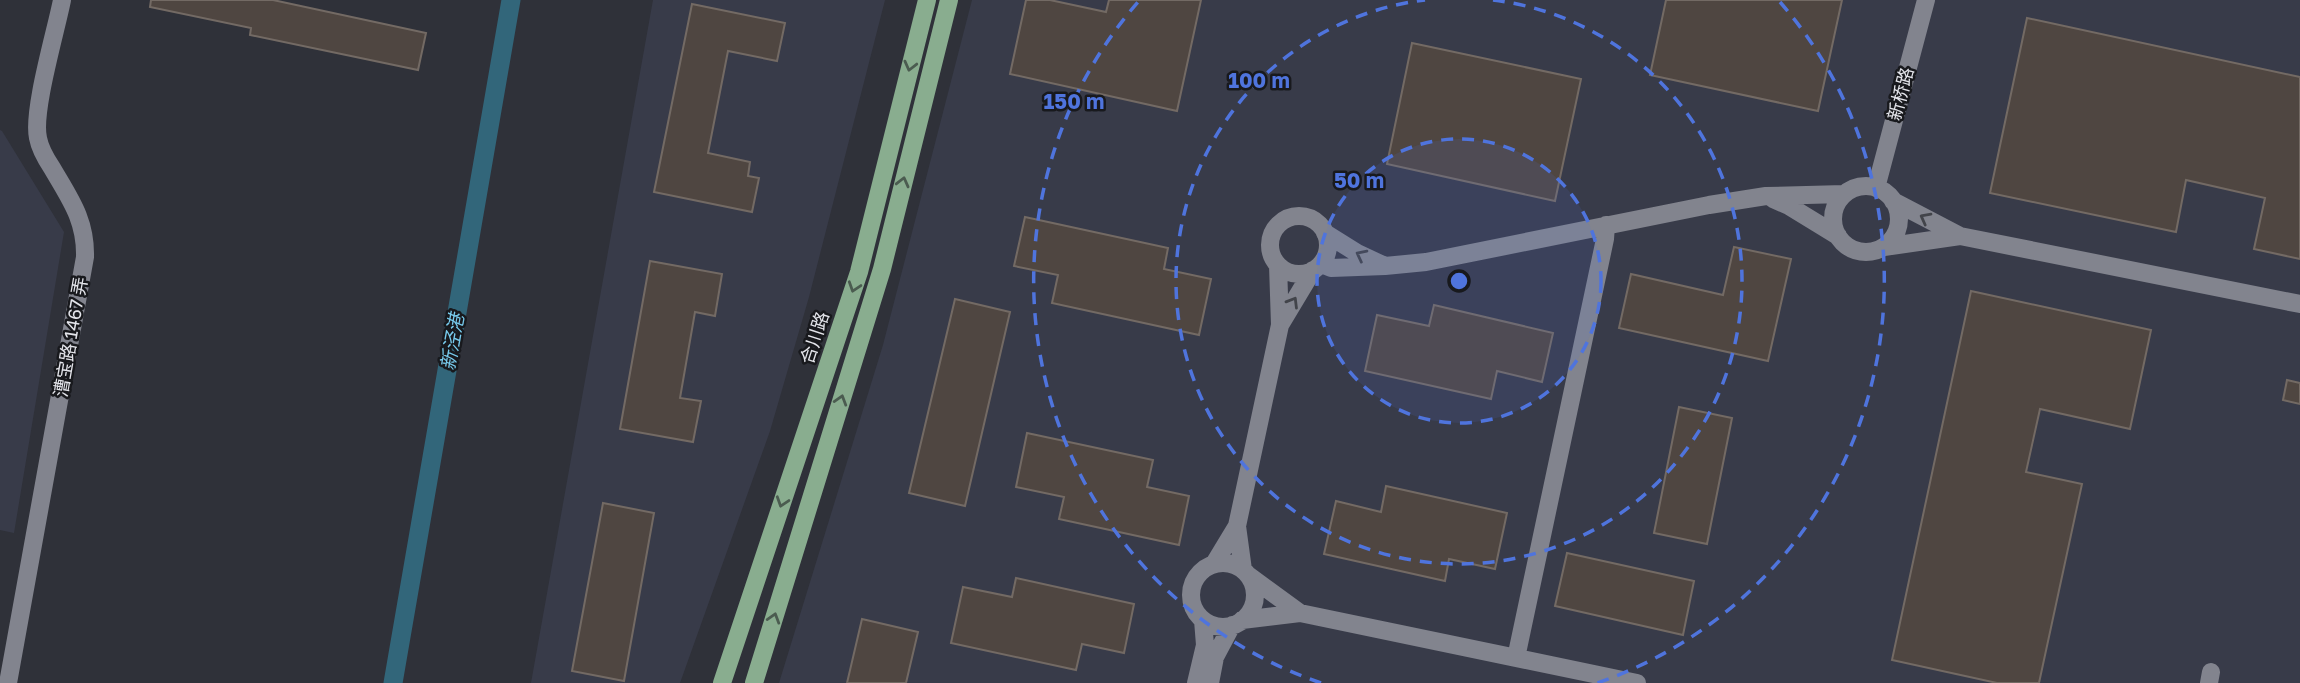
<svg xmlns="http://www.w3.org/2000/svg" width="2300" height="683" font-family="'Golos Text','Noto Sans SC',sans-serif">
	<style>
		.built { fill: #383b49 }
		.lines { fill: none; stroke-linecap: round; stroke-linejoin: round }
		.canal { stroke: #32667a; stroke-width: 19 }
		.building { fill: #4f4641; stroke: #736a64; stroke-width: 2 }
		.minor { stroke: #82848e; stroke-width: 18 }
		.major { stroke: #89ad8f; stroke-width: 18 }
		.oneway { stroke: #4b5c50 }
		.oneway2 { stroke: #42444a }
		.ring { fill: none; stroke: #4f74dd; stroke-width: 3.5; stroke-dasharray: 12 9 }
		.labels { text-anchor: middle; stroke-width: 5; stroke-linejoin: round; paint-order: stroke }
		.street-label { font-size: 18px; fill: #e4e5eb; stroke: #18191d }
		.water-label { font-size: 19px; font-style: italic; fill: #78cbed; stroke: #18191d }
		.centre { fill: #4f74dd; stroke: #18191d; stroke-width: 3.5 }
		.ring-label { font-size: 21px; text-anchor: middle; font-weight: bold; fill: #4f74dd; stroke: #18191d; stroke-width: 5; stroke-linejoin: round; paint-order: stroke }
	</style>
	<rect width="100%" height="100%" fill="#2f3139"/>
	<path class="built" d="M653,0h232l-76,297 -39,134 -90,252h-149z
		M972,0h1328v683h-1521l104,-338z
		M0,130l2,1 62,101 -50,301 -14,-3z"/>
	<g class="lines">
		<path class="canal" d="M393,683l118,-683"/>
	</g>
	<path class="building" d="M151,0h122l153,33 -8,37 -168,-35 1,-7 -101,-21z
		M1026,0h24l56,12 3,-12h92l-24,111 -167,-37z
		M1666,0h176l-24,111 -168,-36z
		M692,4l93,19 -8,38 -49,-10 -20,102 42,9 -2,14 11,2 -7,34 -98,-20z
		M2027,18l273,59v182l-46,-10 11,-51 -79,-18 -10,52 -186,-39z
		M1412,43l169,36 -26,122 -168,-37z
		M1025,217l143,31 -4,21 47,10 -12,56 -147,-32 6,-28 -44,-9z
		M1734,247l57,12 -23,102 -149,-33 12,-54 92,21z
		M650,261l72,13 -7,42 -20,-4 -15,86 21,3 -8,41 -73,-13z
		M1971,291l180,39 -21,99 -90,-20 -14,63 56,12 -43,199h-42l-105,-23z
		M955,299l55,13 -45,194 -56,-13z
		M1434,305l119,28 -11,49 -45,-11 -6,28 -126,-28 12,-56 52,11z
		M2287,380l13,3v21l-17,-4z
		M1679,407l53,11 -25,126 -53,-11z
		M1027,433l126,27 -6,27 42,9 -10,49 -120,-26 5,-22 -48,-10z
		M1386,486l121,27 -12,56 -46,-10 -4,22 -121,-27 12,-53 45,11z
		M603,503l51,10 -30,168 -52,-10z
		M1567,553l127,28 -11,54 -128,-29z
		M1016,578l118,26 -10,49 -42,-9 -6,26 -125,-27 12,-56 49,10z
		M862,619l56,13 -12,51h-59z"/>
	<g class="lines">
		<path class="minor" d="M1833 219a33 33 0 1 1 66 0a33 33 0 1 1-66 0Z
			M1876,188l50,-188
			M1773,199l16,7 49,30
			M1270 245a29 29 0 1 1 58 0a29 29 0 1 1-58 0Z
			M1960,236l340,68
			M1884,247l76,-11 -67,-35
			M1321,264l10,4 54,-2 -28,-13 -32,-20
			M1278,265l2,60 33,-55
			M1385,266l41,-4 283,-57 57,-9 78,-2
			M1237,526l43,-201
			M1191 595a32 32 0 1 1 64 0a32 32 0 1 1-64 0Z
			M1214,564l23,-38 6,44
			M1300,613l337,70
			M1242,620l58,-7 -52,-38
			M1516,658l89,-419 1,-14
			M8,683l77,-426c1,-37 -15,-58 -33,-89 -6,-9 -12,-19 -14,-30 -6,-27 18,-107 24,-138
			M1196,683l9,-38 -2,-25
			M1210,683l5,-26 17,-32
			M2209,683l2,-11"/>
		<path class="major" d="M722,683l137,-411 68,-272
			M754,683l128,-414 67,-269"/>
	</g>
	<defs><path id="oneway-chevron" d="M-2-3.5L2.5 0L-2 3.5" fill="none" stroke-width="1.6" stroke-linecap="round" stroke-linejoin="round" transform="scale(1.75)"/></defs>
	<g class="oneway">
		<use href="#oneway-chevron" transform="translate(910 66) rotate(104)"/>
		<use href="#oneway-chevron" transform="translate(903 182) rotate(-76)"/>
		<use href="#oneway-chevron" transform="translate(854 287) rotate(108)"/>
		<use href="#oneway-chevron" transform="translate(841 400) rotate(-73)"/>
		<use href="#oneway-chevron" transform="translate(782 502) rotate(108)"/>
		<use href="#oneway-chevron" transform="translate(774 618) rotate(-73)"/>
	</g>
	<g class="oneway2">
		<use href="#oneway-chevron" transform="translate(1925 218) rotate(-152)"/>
		<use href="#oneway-chevron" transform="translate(1361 255) rotate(-153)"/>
		<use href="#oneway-chevron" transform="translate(1293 302) rotate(-59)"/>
	</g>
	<circle cx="1459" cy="281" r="142" fill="#4f74dd" fill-opacity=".12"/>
	<g class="ring">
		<circle cx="1459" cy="281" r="142"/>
		<path d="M1493 0A283 283 0 1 1 1425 0"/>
		<path d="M1321 683A425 425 0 0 1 1138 2M1780 2A425 425 0 0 1 1597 683"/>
	</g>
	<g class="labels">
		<g class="street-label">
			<text transform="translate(1901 94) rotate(-75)" y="6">新桥路</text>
			<text transform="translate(71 337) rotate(-80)" y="6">漕宝路 1467 弄</text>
			<text transform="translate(815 338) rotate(-72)" y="6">合川路</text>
		</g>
		<g class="water-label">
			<text transform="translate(452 342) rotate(-80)" y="7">新泾港</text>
		</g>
	</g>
	<circle cx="1459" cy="281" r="10" class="centre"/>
	<g class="ring-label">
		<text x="1259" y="88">100 m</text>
		<text x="1074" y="109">150 m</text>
		<text x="1359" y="188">50 m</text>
	</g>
</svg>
